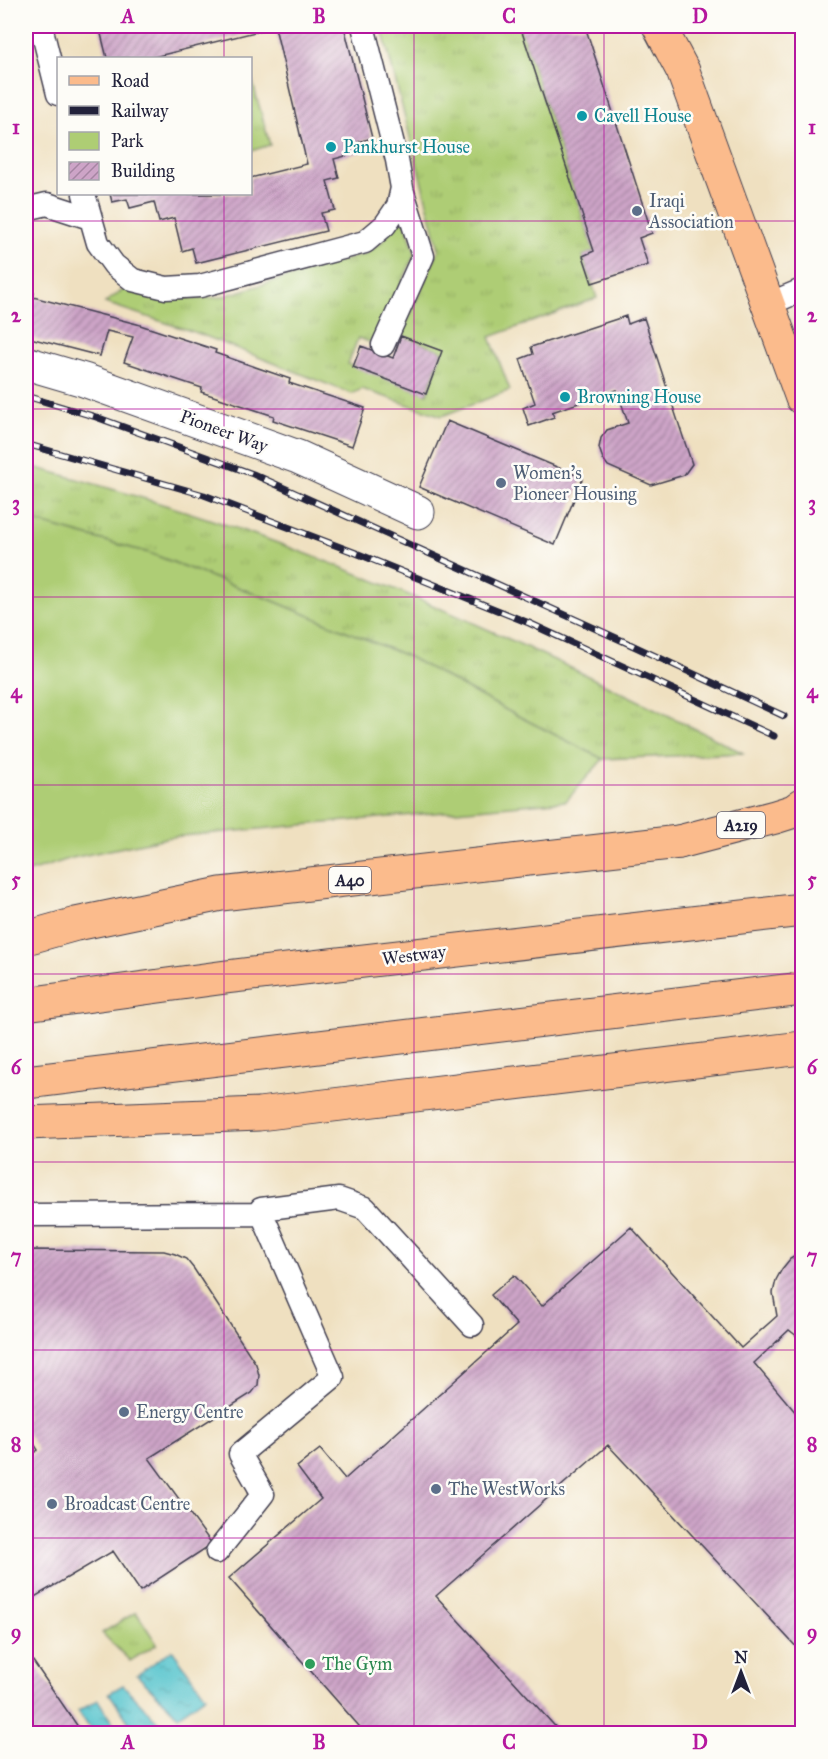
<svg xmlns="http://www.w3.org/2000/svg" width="828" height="1759" font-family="'IM FELL Great Primer',serif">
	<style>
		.grass { fill: url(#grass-tufts); stroke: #687858; stroke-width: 1.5 }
		.park { fill: #aecd74; stroke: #687858; stroke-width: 1.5 }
		.water { fill: url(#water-ripples); stroke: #3d7484; stroke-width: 1.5 }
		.building { fill: url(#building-hatch) }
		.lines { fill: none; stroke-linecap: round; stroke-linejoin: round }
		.lane-casing { stroke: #413e4f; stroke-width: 25 }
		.street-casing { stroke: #413e4f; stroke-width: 35 }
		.primary-casing { stroke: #413e4f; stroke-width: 35 }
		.highway-casing { stroke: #413e4f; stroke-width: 35 }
		.lane { stroke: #fff; stroke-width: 22 }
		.street { stroke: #fff; stroke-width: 33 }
		.primary { stroke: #fbbb8c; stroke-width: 33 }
		.highway { stroke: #fbbb8c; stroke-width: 33 }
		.rail-casing { stroke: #22223b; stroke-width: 7 }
		.rail { stroke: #fdfcf7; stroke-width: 4.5; stroke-dasharray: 14; stroke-linecap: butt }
		.grid { fill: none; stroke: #b5179e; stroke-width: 1.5; stroke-opacity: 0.55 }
		.culture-dot { fill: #0f9aa8; stroke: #fdfcf7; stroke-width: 2 }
		.service-dot { fill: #5c6f8a; stroke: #fdfcf7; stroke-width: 2 }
		.leisure-dot { fill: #2e9e5b; stroke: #fdfcf7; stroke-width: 2 }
		.labels { text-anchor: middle; stroke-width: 5; stroke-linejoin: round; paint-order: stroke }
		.shield { fill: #fdfcf7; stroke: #646373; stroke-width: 1.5 }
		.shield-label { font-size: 16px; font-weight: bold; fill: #22223b }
		.culture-label { font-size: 18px; fill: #0d838f; stroke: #fdfcf7; text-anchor: start }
		.service-label { font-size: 18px; fill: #4e5e75; stroke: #fdfcf7; text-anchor: start }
		.street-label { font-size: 18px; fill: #22223b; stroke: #fdfcf7 }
		.leisure-label { font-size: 18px; fill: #27864d; stroke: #fdfcf7; text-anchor: start }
		.neatline { fill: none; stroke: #b5179e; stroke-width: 2 }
		.grid-label { font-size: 20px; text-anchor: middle; font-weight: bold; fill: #b5179e }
	</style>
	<defs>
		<pattern id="grass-tufts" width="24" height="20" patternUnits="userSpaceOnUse" patternTransform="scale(1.5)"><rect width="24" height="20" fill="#aecd74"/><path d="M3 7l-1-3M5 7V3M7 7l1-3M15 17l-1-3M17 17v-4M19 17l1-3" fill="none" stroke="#95b065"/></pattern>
		<pattern id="water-ripples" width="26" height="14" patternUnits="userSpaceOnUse" patternTransform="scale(1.5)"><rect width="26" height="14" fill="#58c5ce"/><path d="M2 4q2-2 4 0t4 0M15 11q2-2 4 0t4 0" fill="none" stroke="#48a0a8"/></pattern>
		<pattern id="building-hatch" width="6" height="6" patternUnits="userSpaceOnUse" patternTransform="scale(1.5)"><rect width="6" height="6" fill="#cda4c7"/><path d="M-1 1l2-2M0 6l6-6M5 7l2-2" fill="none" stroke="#a685a3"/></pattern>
	</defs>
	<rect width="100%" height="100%" fill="#fdfcf7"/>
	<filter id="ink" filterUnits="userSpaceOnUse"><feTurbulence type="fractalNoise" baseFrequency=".0167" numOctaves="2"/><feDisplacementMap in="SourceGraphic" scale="12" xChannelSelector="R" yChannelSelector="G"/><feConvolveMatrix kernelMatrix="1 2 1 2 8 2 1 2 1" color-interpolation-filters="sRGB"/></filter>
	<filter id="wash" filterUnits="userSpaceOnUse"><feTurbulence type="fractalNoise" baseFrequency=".008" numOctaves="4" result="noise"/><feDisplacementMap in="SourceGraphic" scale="24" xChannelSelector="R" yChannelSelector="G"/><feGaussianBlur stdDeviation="1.35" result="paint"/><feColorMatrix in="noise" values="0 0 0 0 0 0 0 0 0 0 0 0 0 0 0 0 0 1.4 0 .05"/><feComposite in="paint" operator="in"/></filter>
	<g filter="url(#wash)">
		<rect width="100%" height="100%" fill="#efe0c0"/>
		<path class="grass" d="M389,26h131l74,225 -11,5 14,42 -107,39 20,53 -68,26 -80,-27 -10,5 -152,-60 -95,-31 22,-16 68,12 26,-2 144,-43 17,-12 15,-21h8l10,32 -40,91 -17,-6 -10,26 79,30 15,-43 -41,-15 38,-87 -56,-216z
			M250,73l20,72 -19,6h-1z
			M26,465c74,20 148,41 221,67 170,60 335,139 496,221l-140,6 -99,-50 -95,-52 -138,-57 -122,-47 -123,-34z
			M136,1612l21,32 -27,17 -28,-28z"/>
		<path class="park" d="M26,519l123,34 122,47 138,57 95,52 99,50 -37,42 -395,36 -99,21 -46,15v-91l4,-2 -4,-63z"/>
		<path class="water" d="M172,1650l34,46 -28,20 -41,-41z
			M123,1685l39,41 -12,7h-14l-27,-40z
			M98,1700l21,33h-26l-15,-22z"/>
		<g id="blocks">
			<path class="building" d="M99,26h245l28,112 -14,4 3,10 -27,7 5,19 -12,3 8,29 -14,3 5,18 -130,32 -4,-15 -10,3 -8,-33 -15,4 -5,-20 -24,6 -3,-9 -15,3 -2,-8h140v-16l57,-14 -32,-137 -125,31h-43z
				M520,26h65l67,207 -13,5 9,27 -56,18 -9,-27 11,-5z
				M26,291l8,2 -1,4 104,27 79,26 -1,3 75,26 -1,4 76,25 -13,38 -79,-26 1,-4 -73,-24 1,-4 -78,-26 9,-25 -26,-6 -7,25 -74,-19z
				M626,316l2,8 16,-6 48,146 -8,11 -33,10 -43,-19 -5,-7 -4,-11 2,-10 6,-8 21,-7 -11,-33 -65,22 2,5 -25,9 -6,-18 12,-5 -15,-44 13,-5 -2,-7z
				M401,336l41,15 -16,43 -73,-27 8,-21 32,12z
				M447,421l136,57 -28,67 -136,-58z
				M631,1227l110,121 36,-32 -4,-23 3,-13 6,-11 8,-10 12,-7v88l-13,-10 -35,33 48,57v233l-194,-208 -172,151 126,138h-196l-137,-156 92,-79 -24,-32 23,-18 25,30 172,-154 -26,-30 23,-20 28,31z
				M26,1250l138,1 11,3 11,5 8,10 62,95 3,11 -1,10 -6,8 -103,65 63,86 -72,47 -27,-40 -87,51v-144l12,-8 -12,-19z
				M26,1651l57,83h-57z"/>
		</g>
	</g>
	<g filter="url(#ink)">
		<use href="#blocks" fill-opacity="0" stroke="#413e4f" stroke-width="1.5"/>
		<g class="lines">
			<defs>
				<path id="lane" d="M41,26l17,68
					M84,194l14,49 16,22 19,15 33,8 34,-2 165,-44 20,-17 13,-19 4,-18 -5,-28 -34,-134
					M26,209l21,-5 43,14
					M769,304l33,-14
					M383,345l40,-89 -21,-67
					M26,1215l236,-1 -1,-5 78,-10 26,9 107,117
					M217,1552l46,-58 -23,-40 93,-77 -71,-163"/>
				<path id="street" d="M26,363l58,17 214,77 120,55"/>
				<path id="primary" d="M659,26l24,45 119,327
					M679,842l96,-25 19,-6 8,-6"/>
				<path id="highway" d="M26,938l50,-14 145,-30 458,-52
					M26,1004l200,-27 576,-67
					M26,1082l776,-93
					M26,1123l233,-9 543,-66"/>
			</defs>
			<use href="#lane" class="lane-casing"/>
			<use href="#street" class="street-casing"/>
			<use href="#primary" class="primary-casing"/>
			<use href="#highway" class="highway-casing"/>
			<use href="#lane" class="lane"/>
			<use href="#street" class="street"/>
			<use href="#primary" class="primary"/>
			<use href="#highway" class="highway"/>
			<defs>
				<path id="rail" d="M26,396l70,21 157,57 370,167 161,75
					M26,444l178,51 152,58 173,70 245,113"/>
			</defs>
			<use href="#rail" class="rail-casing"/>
			<use href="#rail" class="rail"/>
		</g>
	</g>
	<path class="grid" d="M224,26v32M414,26v1708M604,26v1708M224,194v1540M26,221h776M26,409h776M26,597h776M26,785h776M26,974h776M26,1162h776M26,1350h776M26,1538h776"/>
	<g class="culture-dot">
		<circle cx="582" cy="116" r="6"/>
		<circle cx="331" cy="147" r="6"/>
		<circle cx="565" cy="397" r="6"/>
	</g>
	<g class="service-dot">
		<circle cx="637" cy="211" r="6"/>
		<circle cx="501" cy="483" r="6"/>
		<circle cx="124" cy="1412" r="6"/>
		<circle cx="436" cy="1489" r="6"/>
		<circle cx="52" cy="1504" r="6"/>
	</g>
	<circle class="leisure-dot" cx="310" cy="1664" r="6"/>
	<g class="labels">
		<g class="shield">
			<rect x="717" y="812" width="48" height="26" rx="4.5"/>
			<rect x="329" y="867" width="42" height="26" rx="4.5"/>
		</g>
		<g class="shield-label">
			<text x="741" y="831">A219</text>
			<text x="350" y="886">A40</text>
		</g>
		<g class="culture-label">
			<text x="594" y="122">Cavell House</text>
			<text x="343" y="153">Pankhurst House</text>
			<text x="577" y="403">Browning House</text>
		</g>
		<g class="service-label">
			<text x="649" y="207">Iraqi<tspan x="649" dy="21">Association</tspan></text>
			<text x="513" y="479">Women's<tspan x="513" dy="21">Pioneer Housing</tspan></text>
			<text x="136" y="1418">Energy Centre</text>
			<text x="448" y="1495">The WestWorks</text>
			<text x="64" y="1510">Broadcast Centre</text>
		</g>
		<g class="street-label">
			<text transform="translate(224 431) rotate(20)" y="6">Pioneer Way</text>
			<text transform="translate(414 955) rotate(-7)" y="6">Westway</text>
		</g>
		<g class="leisure-label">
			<text x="322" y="1670">The Gym</text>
		</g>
	</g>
	<rect width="828" height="1759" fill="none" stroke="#fdfcf7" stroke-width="66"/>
	<rect x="57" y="57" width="195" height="138" fill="#fdfcf7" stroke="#a5a5ac" stroke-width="1.5"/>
	<rect x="69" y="76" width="30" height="9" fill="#fbbb8c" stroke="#a5a5ac" stroke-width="1.5"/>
	<text x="111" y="87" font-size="18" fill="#22223b">Road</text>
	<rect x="69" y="106" width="30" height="9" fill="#22223b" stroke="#a5a5ac" stroke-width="1.5"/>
	<text x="111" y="117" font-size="18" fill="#22223b">Railway</text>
	<rect x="69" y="132" width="30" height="18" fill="#aecd74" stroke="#a5a5ac" stroke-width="1.5"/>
	<text x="111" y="147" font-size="18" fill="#22223b">Park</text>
	<rect x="69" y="162" width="30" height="18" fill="url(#building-hatch)" stroke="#a5a5ac" stroke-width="1.5"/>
	<text x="111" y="177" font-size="18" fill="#22223b">Building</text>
	<g transform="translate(741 1672)" stroke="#fdfcf7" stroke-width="4.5" paint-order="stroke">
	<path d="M0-4.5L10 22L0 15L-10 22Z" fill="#22223b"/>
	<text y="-9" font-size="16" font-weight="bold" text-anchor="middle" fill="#22223b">N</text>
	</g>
	<rect x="33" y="33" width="762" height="1693" class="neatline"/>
	<g class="grid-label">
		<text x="128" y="23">A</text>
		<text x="319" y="23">B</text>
		<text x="509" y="23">C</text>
		<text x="700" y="23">D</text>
		<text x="16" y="134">1</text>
		<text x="812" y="134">1</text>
		<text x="16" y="322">2</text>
		<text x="812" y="322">2</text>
		<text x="16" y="510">3</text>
		<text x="812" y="510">3</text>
		<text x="16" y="698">4</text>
		<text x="812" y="698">4</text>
		<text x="16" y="886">5</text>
		<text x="812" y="886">5</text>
		<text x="16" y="1074">6</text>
		<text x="812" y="1074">6</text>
		<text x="16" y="1263">7</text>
		<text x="812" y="1263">7</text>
		<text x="16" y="1451">8</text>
		<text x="812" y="1451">8</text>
		<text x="16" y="1639">9</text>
		<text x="812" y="1639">9</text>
		<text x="128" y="1749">A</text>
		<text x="319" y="1749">B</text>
		<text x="509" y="1749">C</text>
		<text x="700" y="1749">D</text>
	</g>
</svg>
